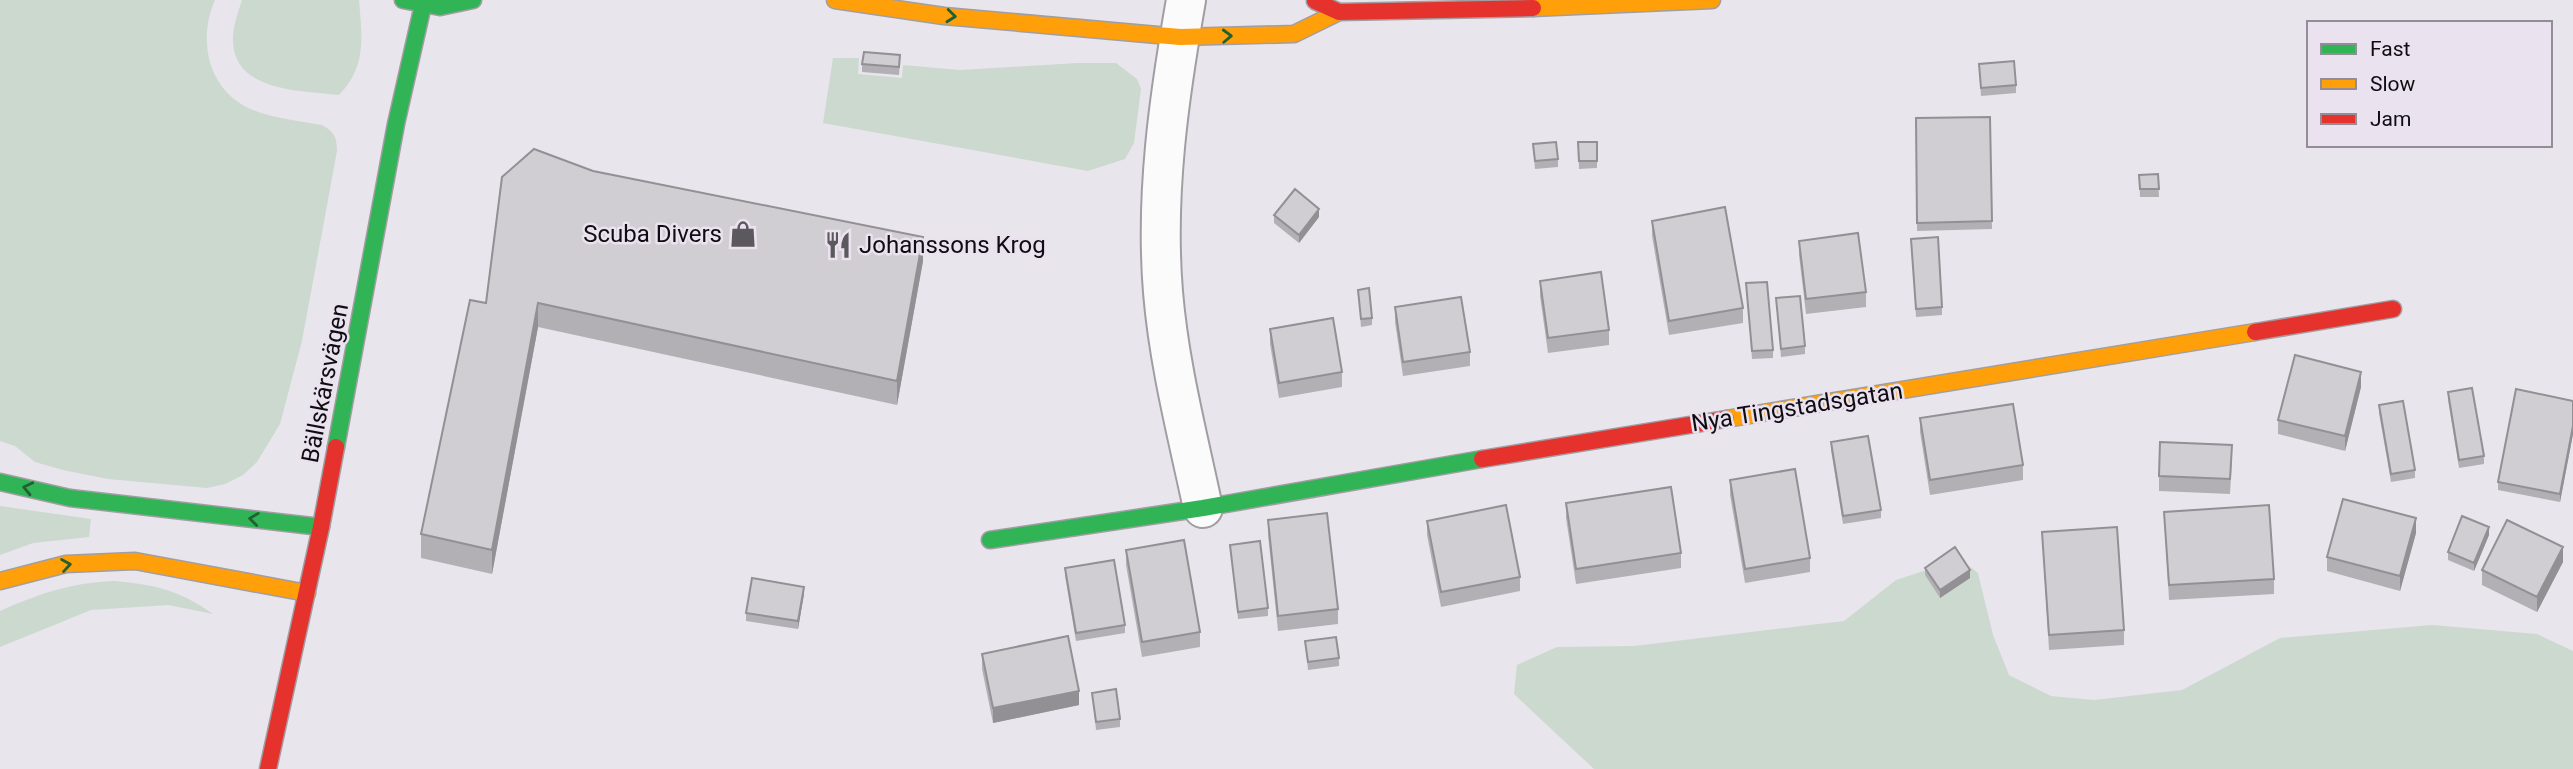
<svg xmlns="http://www.w3.org/2000/svg" width="2573" height="769" font-family="Roboto,sans-serif">
	<style>
		.green { fill: #ccd9cf }
		.lines { fill: none; stroke-linecap: round; stroke-linejoin: round }
		.street-casing { stroke: #a19ea3; stroke-width: 42 }
		.fast-casing { stroke: #a19ea3; stroke-width: 19 }
		.slow-casing { stroke: #a19ea3; stroke-width: 19 }
		.jam-casing { stroke: #a19ea3; stroke-width: 19 }
		.street { stroke: #fcfbfc; stroke-width: 38 }
		.fast { stroke: #30b455; stroke-width: 16 }
		.slow { stroke: #ff9f0a; stroke-width: 16 }
		.jam { stroke: #e5322d; stroke-width: 16 }
		.wall { fill: #b3b0b5 }
		.shaded-wall { fill: #929094 }
		.building { fill: #d0cdd3; stroke: #929094; stroke-width: 2 }
		.oneway { stroke: #206033 }
		.labels { text-anchor: middle; stroke-width: 5; stroke-linejoin: round; paint-order: stroke }
		.poi-label { font-size: 24px; fill: #0f0d11; stroke: #eae2ef; text-anchor: end }
		.street-label { font-size: 24px; fill: #0f0d11; stroke: #eae2ef }
	</style>
	<rect width="100%" height="100%" fill="#e9e5ec"/>
	<path class="green" d="M0,0h215c-18,40 -7,92 38,110 21,8 47,11 69,15 12,7 15,12 15,26l-35,190 -22,83 -23,38 -14,13 -18,9 -18,4 -99,-9 -45,-9 -28,-8 -20,-16 -15,-5z
		M242,0h117c3,37 8,66 -20,95 -37,-4 -104,-3 -106,-53 -1,-14 5,-29 9,-42z
		M833,58h26l-1,16 44,4 1,-13 57,5 117,-7h39l21,16 4,10 -7,54 -9,16 -37,12 -265,-48z
		M0,506l91,13 -2,18 -56,6 -33,12z
		M1960,559l18,14 15,62 16,40 42,21 43,4 88,-10 98,-52 152,-13 105,9 36,17v118h-979l-80,-75 3,-29 40,-18 77,-1 210,-25 52,-41z
		M115,581c41,4 64,9 98,33l-45,-9 -77,5 -91,37v-36c38,-17 73,-29 115,-30z"/>
	<g class="lines">
		<defs>
			<path id="street" d="M1186,0c-17,97 -31,194 -23,292 6,73 25,145 40,216"/>
			<path id="fast" d="M403,0l37,7 33,-7
				M336,447l60,-323 27,-119
				M0,482l70,16 251,29
				M990,540l213,-32 279,-49"/>
			<path id="slow" d="M835,0l109,16 236,21 114,-3 45,-22
				M1533,8l179,-8
				M1726,419l529,-87
				M0,581l66,-17 69,-3 172,32"/>
			<path id="jam" d="M1315,1l24,11 194,-4
				M2255,332l138,-23
				M1482,459l244,-40
				M268,769l53,-242 15,-80"/>
		</defs>
		<use href="#street" class="street-casing"/>
		<use href="#fast" class="fast-casing"/>
		<use href="#slow" class="slow-casing"/>
		<use href="#jam" class="jam-casing"/>
		<use href="#street" class="street"/>
		<use href="#fast" class="fast"/>
		<use href="#slow" class="slow"/>
		<use href="#jam" class="jam"/>
	</g>
	<path class="wall" d="M900,63l-1,12 -37,-3v-8z
		M1979,64l37,21v8l-35,3z
		M1990,117l2,112 -75,2 -1,-113z
		M1578,142h19v26l-18,1z
		M1533,144l25,15v8l-23,2z
		M593,171l330,90 -26,144 -359,-78 -46,247 -71,-16v-24l65,-231z
		M2158,174l1,23h-19l-1,-22z
		M1274,215l45,2 -20,26 -25,-20z
		M1652,221l91,87v15l-74,12 -17,-99z
		M1911,239l31,68v8l-26,2z
		M1799,241l67,51v15l-60,7 -7,-59z
		M1540,281l69,49v15l-61,8 -8,-57z
		M1746,283l27,67v8l-21,1z
		M1358,290l14,28v7l-11,2z
		M1776,298l29,48v8l-24,3z
		M1395,307l75,45v14l-67,10 -8,-54z
		M1270,329l72,43v15l-63,11 -9,-54z
		M2361,387l-16,64 -67,-17v-14z
		M2448,392l36,64v8l-25,4 -11,-68z
		M2573,401v33l-13,68 -62,-12v-8z
		M2379,405l36,65v8l-24,4 -12,-69z
		M1920,418l103,47v15l-93,15 -10,-63z
		M1831,442l50,68v8l-38,6 -12,-74z
		M2232,460l-2,34 -71,-3v-15z
		M1730,480l80,78v14l-65,11 -15,-88z
		M1566,503l115,50v15l-105,16 -10,-66z
		M2164,512l110,67v15l-105,6z
		M1268,520l70,89v15l-60,7 -10,-96z
		M1427,521l93,56v14l-79,16 -14,-72z
		M2042,532l82,98v15l-75,5z
		M2416,533l-16,58 -73,-20v-14z
		M2489,535l-15,36 -26,-11v-8z
		M1230,545l38,63v8l-30,3z
		M1126,550l74,82v15l-58,10 -16,-92z
		M2563,562l-26,50 -55,-27v-15z
		M1065,568l60,57v8l-49,8 -11,-65z
		M1925,568l45,10 -30,20 -15,-23z
		M804,594l-6,35 -52,-8v-8z
		M1305,641l34,17v8l-31,4z
		M982,654l97,51 -86,18 -11,-54z
		M1092,693l28,26v8l-24,3z"/>
	<path class="shaded-wall" d="M1319,209v8l-20,26v-8z
		M923,237v24l-26,144v-24z
		M538,303v24l-46,247v-24z
		M2361,372v15l-16,64v-15z
		M2573,426v8l-13,68v-8z
		M2416,518v15l-16,58v-15z
		M2489,527v8l-15,36v-8z
		M2563,547v15l-26,50v-15z
		M1970,570v8l-30,20v-8z
		M804,587v7l-6,35v-8z
		M1079,691v14l-86,18v-15z"/>
	<path class="building" d="M864,52l36,3 -1,12 -37,-3z
		M2014,61l2,24 -35,3 -2,-24z
		M1990,117l2,104 -75,2 -1,-105z
		M1556,142l2,17 -23,2 -2,-17z
		M1578,142h19v19h-18z
		M534,149l59,22 330,66 -26,144 -359,-78 -46,247 -71,-16 49,-234 16,3 16,-126z
		M2158,174l1,15h-19l-1,-14z
		M1295,189l24,20 -20,26 -25,-20z
		M1725,207l18,101 -74,13 -17,-100z
		M1858,233l8,59 -60,7 -7,-58z
		M1938,237l4,70 -26,2 -5,-70z
		M1601,272l8,58 -61,8 -8,-57z
		M1767,282l6,68 -21,1 -6,-68z
		M1369,288l3,30 -11,1 -3,-29z
		M1800,296l5,50 -24,3 -5,-51z
		M1461,297l9,55 -67,10 -8,-55z
		M1333,318l9,54 -63,11 -9,-54z
		M2295,355l66,17 -16,64 -67,-16z
		M2472,388l12,68 -25,4 -11,-68z
		M2516,389l57,12v25l-13,68 -62,-12z
		M2403,401l12,69 -24,4 -12,-69z
		M2013,404l10,61 -93,15 -10,-62z
		M1868,436l13,74 -38,6 -12,-74z
		M2160,442l72,3 -2,34 -71,-3z
		M1795,469l15,89 -65,11 -15,-89z
		M1671,487l10,66 -105,16 -10,-66z
		M2343,499l73,19 -16,58 -73,-19z
		M1506,505l14,72 -79,15 -14,-71z
		M2269,505l5,74 -105,6 -5,-73z
		M1327,513l11,96 -60,7 -10,-96z
		M2462,516l27,11 -15,36 -26,-11z
		M2507,520l56,27 -26,50 -55,-27z
		M2117,527l7,103 -75,5 -7,-103z
		M1184,540l16,92 -58,10 -16,-92z
		M1260,541l8,67 -30,4 -8,-67z
		M1955,547l15,23 -30,20 -15,-22z
		M1114,560l11,65 -49,8 -11,-65z
		M752,578l52,9 -6,34 -52,-8z
		M1068,636l11,55 -86,17 -11,-54z
		M1336,637l3,21 -31,4 -3,-21z
		M1116,689l4,30 -24,3 -4,-29z"/>
	<defs><path id="oneway-chevron" d="M-2-3.5L2.5 0L-2 3.5" fill="none" stroke-width="1.6" stroke-linecap="round" stroke-linejoin="round" transform="scale(1.75)"/></defs>
	<g class="oneway">
		<use href="#oneway-chevron" transform="translate(951 16) rotate(6)"/>
		<use href="#oneway-chevron" transform="translate(1227 36) rotate(-2)"/>
		<use href="#oneway-chevron" transform="translate(28 488) rotate(-167)"/>
		<use href="#oneway-chevron" transform="translate(254 519) rotate(-173)"/>
		<use href="#oneway-chevron" transform="translate(66 565) rotate(-9)"/>
	</g>
	<defs>
		<symbol id="shop-bare" viewBox="-9 -9 18 18"><path d="M-5-2.5h2.3a2.7 3.5 0 0 1 5.4 0H5L5.5 6h-11ZM-1.5-2.5h3a1.5 2.3 0 0 0-3 0Z" fill="#5b595e" stroke="#eae2ef" stroke-width="2.5" paint-order="stroke"/></symbol>
		<symbol id="restaurant-bare" viewBox="-9 -9 18 18"><path d="M-5-6h1v4h1v-4h1v4h1v-4h1v5L-1.5 .5V6h-2V.5L-5-1ZM5-6V6H3V1.5H1.5Q1.5-4 5-6Z" fill="#5b595e" stroke="#eae2ef" stroke-width="2.5" paint-order="stroke"/></symbol>
	</defs>
	<g fill-rule="evenodd">
		<use href="#shop-bare" x="724" y="215" width="38" height="38"/>
		<use href="#restaurant-bare" x="819" y="226" width="38" height="38"/>
	</g>
	<g class="labels">
		<g class="poi-label">
			<text x="722" y="242">Scuba Divers</text>
			<text x="859" y="253" text-anchor="start">Johanssons Krog</text>
		</g>
		<g class="street-label">
			<text transform="translate(325 383) rotate(-79)" y="8">Bällskärsvägen</text>
			<text transform="translate(1797 407) rotate(-9)" y="8">Nya Tingstadsgatan</text>
		</g>
	</g>
	<rect x="2307" y="21" width="245" height="126" fill="#eae2ef" stroke="#928d96" stroke-width="2"/>
	<rect x="2321" y="44" width="35" height="10" fill="#30b455" stroke="#928d96" stroke-width="2"/>
	<text x="2370" y="56" font-size="21" fill="#0f0d11">Fast</text>
	<rect x="2321" y="79" width="35" height="10" fill="#ff9f0a" stroke="#928d96" stroke-width="2"/>
	<text x="2370" y="91" font-size="21" fill="#0f0d11">Slow</text>
	<rect x="2321" y="114" width="35" height="10" fill="#e5322d" stroke="#928d96" stroke-width="2"/>
	<text x="2370" y="126" font-size="21" fill="#0f0d11">Jam</text>
</svg>
